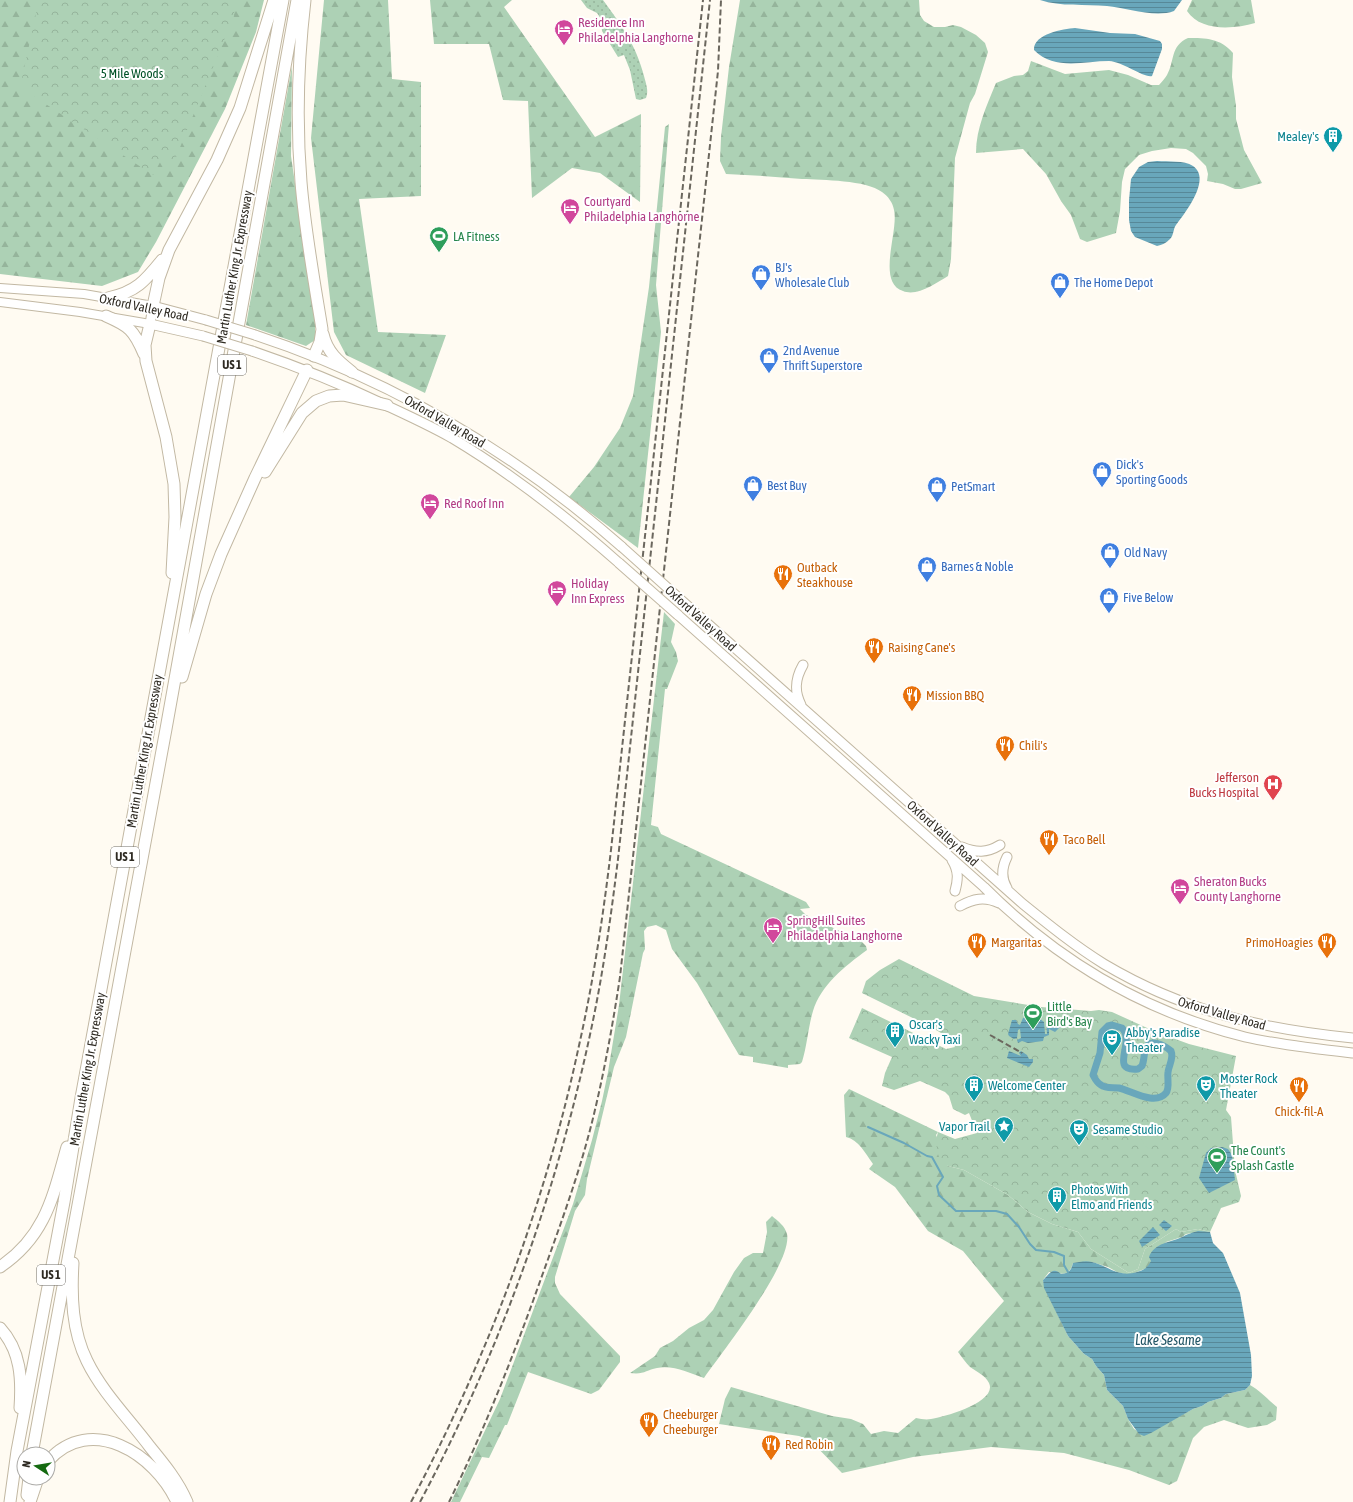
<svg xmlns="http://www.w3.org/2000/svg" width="1353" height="1502" font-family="'Asap Condensed',sans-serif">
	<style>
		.grass { fill: url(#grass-dots) }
		.forest { fill: url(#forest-firs) }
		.park { fill: url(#park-crowns) }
		.garden { fill: #add1b5 }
		.water { fill: url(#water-rules) }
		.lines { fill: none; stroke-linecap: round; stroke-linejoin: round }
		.stream { stroke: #69a7bb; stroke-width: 2 }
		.canal { stroke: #69a7bb; stroke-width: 7 }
		.secondary-casing { stroke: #c2b8a3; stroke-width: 10 }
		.primary-casing { stroke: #c2b8a3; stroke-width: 11 }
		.highway-casing { stroke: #c2b8a3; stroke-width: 13 }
		.secondary { stroke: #fff; stroke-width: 8 }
		.primary { stroke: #fff; stroke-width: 9 }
		.highway { stroke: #fff; stroke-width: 11 }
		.rail { stroke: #6b675e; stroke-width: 2; stroke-dasharray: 6 3; stroke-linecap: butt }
		.primary-bridge-casing { stroke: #c2b8a3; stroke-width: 11; stroke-linecap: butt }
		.primary-bridge { stroke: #fff; stroke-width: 9 }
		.labels { text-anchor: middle; stroke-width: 4; stroke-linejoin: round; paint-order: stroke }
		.shield { fill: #fff; stroke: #6d6a64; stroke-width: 1 }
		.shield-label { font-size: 12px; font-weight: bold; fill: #2e2a22 }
		.hotel-label { font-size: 13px; fill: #b23c85; stroke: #fff; text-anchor: start }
		.park-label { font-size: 13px; fill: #005126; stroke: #fff }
		.culture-label { font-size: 13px; fill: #0d838f; stroke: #fff; text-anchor: start }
		.leisure-label { font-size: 13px; fill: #27864d; stroke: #fff; text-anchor: start }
		.street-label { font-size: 13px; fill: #2e2a22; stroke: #fff }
		.shop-label { font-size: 13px; fill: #366cbe; stroke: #fff; text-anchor: start }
		.food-label { font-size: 13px; fill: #c56008; stroke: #fff; text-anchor: start }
		.health-label { font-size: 13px; fill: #be3a42; stroke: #fff; text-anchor: end }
		.water-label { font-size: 14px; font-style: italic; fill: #215565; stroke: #fff }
	</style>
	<defs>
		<pattern id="grass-dots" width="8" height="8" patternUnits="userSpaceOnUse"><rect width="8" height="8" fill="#add1b5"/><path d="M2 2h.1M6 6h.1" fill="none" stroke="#95b49b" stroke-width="1.8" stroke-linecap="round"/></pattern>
		<pattern id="forest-firs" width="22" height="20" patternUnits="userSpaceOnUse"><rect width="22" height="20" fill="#add1b5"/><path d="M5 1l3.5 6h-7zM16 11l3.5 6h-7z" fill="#95b49b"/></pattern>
		<pattern id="park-crowns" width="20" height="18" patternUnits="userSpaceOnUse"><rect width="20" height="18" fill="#add1b5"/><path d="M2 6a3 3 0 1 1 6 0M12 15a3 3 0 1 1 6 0" fill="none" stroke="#95b49b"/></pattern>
		<pattern id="water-rules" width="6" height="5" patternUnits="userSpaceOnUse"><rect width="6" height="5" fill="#69a7bb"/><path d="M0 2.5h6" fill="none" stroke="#578898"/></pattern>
	</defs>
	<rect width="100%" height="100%" fill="#fffbf2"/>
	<path class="grass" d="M581,0h22c19,26 33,45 41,76 2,8 5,15 2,22l-6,2 -4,-1 -6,-29 -6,-15 -6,2 -16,-26 -1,-12 -4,-6 -10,-5z"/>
	<path class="forest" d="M0,0h264l-8,32 -31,77 -69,133 -18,30 -36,14 -102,-12z
		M324,0h64l4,79 29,3v114l-62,3 19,133 68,3 -21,58 -79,-38 -12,-23 -23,-194z
		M430,0h82l-8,7 91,130 46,-23 -1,88 -40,-29 -28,-5 -40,30 -4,-97 -25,-1 -14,-56h-55z
		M740,0h179l1,15 4,6 10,6h11l8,-2 8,2 15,8 9,8 3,9 -13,42 -5,9 -15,55 -4,101 -3,17c-12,7 -31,21 -45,15 -27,-9 -4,-60 -9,-81 -1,-7 -6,-14 -12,-18 -16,-12 -59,-12 -80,-13 -25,-2 -50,-4 -76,-5l-6,-13 1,-24 8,-70z
		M1192,0h59l4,23c-21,6 -54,9 -68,-12z
		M1188,38c18,0 32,0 45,15l-1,24 4,29v13l8,31 18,33 -21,6h-6l-12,-5 -16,-3 1,-7 -2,-8 -13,-13 -7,-4 -15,-1 -19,3 -13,4 -14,14 -3,13 -2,29 -4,22 -29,9 -7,-3 -9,-24 -10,-14 -15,-27 -23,-25 -47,4c0,-25 11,-48 20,-70l18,-7 9,-1 5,-4 3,-10 34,13 44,-4 19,5 23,10h8c3,-3 6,-7 8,-10 8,-14 3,-29 21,-37z
		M292,66l-1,90 24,165v19l-9,6 -60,-21z
		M669,124l-13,161 5,47 -23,216 -69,-51 25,-30 26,-39 13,-32 16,-109 16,-160z
		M664,612l11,12 -4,18 5,10 2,9 -11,28h-2l-14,136 7,2 3,7 145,68 4,6 -10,1 6,6 55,26 5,5 1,4c-22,16 -46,35 -54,61 -5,17 -6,35 -11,51l-2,2 -12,1v3l-35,-6v-5l-14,-2 -42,-72 -25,-34 -6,-19 -10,-5 -9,2 -3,4 1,18 -2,4 -17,84 -12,30 -27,112 -2,16 -10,16 -20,66v6l5,11 60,62v6l-21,28 -8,4 -63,-22 -21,53h-2l-16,33 -7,-1 -22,45h-9l49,-103 73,-195 19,-64 10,-39 6,-29 11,-67z
		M849,1089l89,43 -2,3 12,31 16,4 44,25 20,17 24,12 26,8 13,17 38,24 9,-4 7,-20 31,-20 5,3 17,-3 12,3h-12l-12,2 -4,3 -16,5 -19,26 -18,7 -12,-3 -9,-5 -16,-5 -19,1c-4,14 -11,11 -24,9l-6,8 2,8 23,48 16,18 8,5 4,7 8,9 3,15 16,16 5,13 6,10 10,6 49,-26 9,-3 6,-4 13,-4 5,-4 19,-4 5,-5c11,6 18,15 27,22l-1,13 -9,5 -19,3 -24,-8 -20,7 -11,11 -16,43 -8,4 -40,-15 -65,-17 -73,-6 -78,10 -71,16 -32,-33 -11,-4 -80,-12 6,-25 6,-12 101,29 19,3 12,5 8,10 13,-3 14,2 18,-15c5,1 10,2 15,1 14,-2 67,-17 58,-36 -4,-8 -12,-11 -19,-16 -4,-4 -8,-10 -12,-15l46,-51 -41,-50 -35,-20 -33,-44 -26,-18 4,-5c-8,-11 -14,-24 -27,-27l-2,-42z
		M772,1216c6,5 13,10 15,18 6,29 -65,118 -83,144 -15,-5 -30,-13 -47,-10 -11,2 -13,7 -27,5l25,-17 5,-8 13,-7 16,-13 15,-8 9,-10 21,-38 10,-14 9,-5h10l4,-21 -1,-10z"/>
	<path class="park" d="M39,0h196l-1,16 -60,146 -11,-5 -10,18 -133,-88z
		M899,959l75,37 67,11 50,4 8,-1 13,2 44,20 33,12 47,12 -10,54 5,7 4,53 6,26 -2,6 -18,6 -11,24 -12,-3 -17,3 -5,-3 -31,20 -7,20 -9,4 -38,-24 -13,-17 -26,-8 -24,-12 -20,-17 -44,-25 -16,-4 -9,-9 -2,-6 -1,-11 2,-8 17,7 22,-6 -8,-20 -4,2 -12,-6 -4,-13 -4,-4 -25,-11 -26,9 -12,-4 3,-13 7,-16 -43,-19 13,-30 84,41 9,-2 -4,-8 -20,-12 -69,-34 4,-12 14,-11z"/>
	<path class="garden" d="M1139,1135l17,4v4l-7,6c-5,-3 -5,-9 -10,-11z"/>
	<path class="water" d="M1040,0h142l-8,11c-19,7 -47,-3 -67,-5 -22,-2 -46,1 -67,-6z
		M1075,28l35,5 25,1 25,7 2,3v5l-10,27c-9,2 -28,-14 -43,-15 -25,0 -54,10 -75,-11 -1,-16 29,-21 41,-22z
		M1157,161c11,1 27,-1 36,5 19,13 -8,47 -17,59 -3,4 -2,10 -6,14 -4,4 -8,6 -13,7l-22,-9 -4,-6 -2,-11v-20l2,-21 8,-12 9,-5z
		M1036,1016l8,6 1,12h2l-1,-15 13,2 2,5 -6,6 -6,-3v6l-5,2 -1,4 -15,2 -6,-2 -4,2 -1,-3 4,-2 -1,-9 -2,1 -1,8 -3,1 -5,-3 -1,-2 4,-14h4l2,4 2,1 3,-7z
		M1009,1051l12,5 -2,-3 2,-2 6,4 2,4h4v3l-4,5 -22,-9z
		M1222,1147l6,2 4,6 3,25 -26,13 -10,-15 7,-25 5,-5z
		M1164,1220l8,6 -6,5 -7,-6z
		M1153,1227l7,8 -18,12 -3,-6z
		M1198,1231l12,1 3,11 10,10 17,40 11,62 1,21 -2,9 -5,5 -19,4 -5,4 -13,4 -6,4 -9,3 -42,24 -7,3 -5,-2 -11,-15 -5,-13 -16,-16 -3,-15 -8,-9 -4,-7 -8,-5 -16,-18 -24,-48 -1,-8c6,-5 9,-14 18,-6 8,-1 10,-3 12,-11 5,-1 13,-3 19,-1 17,4 26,16 45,10 7,-2 10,-4 14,-11l-2,-4c6,-15 21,-14 33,-20 6,-3 9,-4 16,-6z"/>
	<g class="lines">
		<path class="stream" d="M868,1127l36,16 23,13 5,1 11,20 -6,9 2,9 17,16h40l11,3 12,13 11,17 6,6 18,2 10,4v9l4,7"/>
		<path class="canal" d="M1112,1025l10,3c14,14 -14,44 16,41l4,-3c2,-5 2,-11 3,-16 4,-13 19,-5 26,1 3,7 -2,14 -3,21 -1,6 2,16 -2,21 -11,13 -34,-2 -47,-5 -6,-1 -13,1 -18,-3 -4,-2 -6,-6 -8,-10l7,-22 2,-21 6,-6z"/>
		<defs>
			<path id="secondary" d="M0,288l84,6 69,12
				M0,302l80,10 70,12"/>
			<path id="primary" d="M255,335c137,45 259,117 367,212
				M203,336l-53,-12 3,-18 53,14
				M252,351c44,15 87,32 129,52 24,11 48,22 71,35 60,36 115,79 167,125
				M680,599l343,305c26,21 52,42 81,60 79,47 158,65 249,74
				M678,615l306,272c73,73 161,125 261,150 35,8 72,12 108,16
				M801,705c-7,-14 -6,-26 2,-40
				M962,847c14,6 25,6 38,-2
				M1007,857c-5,10 -6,21 0,31
				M952,860c7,11 6,20 3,31
				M960,906c13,-7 24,-10 39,-3"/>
			<path id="highway" d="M305,0c-7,60 -9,121 -4,182 4,49 13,98 21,147l-2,13 -6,14
				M108,298c28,-6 37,-17 54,-38
				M153,306l6,-28 10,-28 48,-90 23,-52 34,-108
				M106,316c23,10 28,14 38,38
				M150,324l-5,21 1,16 20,76 8,47 1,33 -3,56
				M323,334c4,18 15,27 29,38
				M265,472l37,-59 14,-12 13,-5 14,-1 44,10
				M182,677l24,-83 15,-40 34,-76 52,-108
				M73,1263c-2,33 -1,68 14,98 15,31 42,58 63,86 14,17 28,34 37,55
				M0,1267c46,-31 53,-71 67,-120
				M0,1328c21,23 22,51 20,80
				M32,1454l134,-725 131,-729
				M48,1461c43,-48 107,-7 129,41
				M27,1495l2,-17
				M10,1502l7,-51 47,-249 17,-104 202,-1098
				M30,1502l8,-24"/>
		</defs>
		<use href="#secondary" class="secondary-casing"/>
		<use href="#primary" class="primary-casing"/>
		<use href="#highway" class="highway-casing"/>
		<use href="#secondary" class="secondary"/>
		<use href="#primary" class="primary"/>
		<use href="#highway" class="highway"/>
		<path class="rail" d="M990,1035l32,18
			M411,1502c75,-142 133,-294 167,-452 15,-66 25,-133 33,-200l92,-850
			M420,1502c79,-149 136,-307 171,-472 12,-56 20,-114 27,-171l92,-859
			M449,1502c32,-65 59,-133 84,-201 22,-62 46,-124 61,-187 11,-46 19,-91 26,-137l98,-906 3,-71"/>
		<defs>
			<path id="primary-bridge" d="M206,320l49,15
				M203,336l49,15
				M622,547l58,52
				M619,563l59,52"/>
		</defs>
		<use href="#primary-bridge" class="primary-bridge-casing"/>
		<use href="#primary-bridge" class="primary-bridge"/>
	</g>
	<defs>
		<symbol id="hotel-pin" viewBox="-11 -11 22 30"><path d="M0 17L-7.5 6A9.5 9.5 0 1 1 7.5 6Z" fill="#d1479c" stroke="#fff"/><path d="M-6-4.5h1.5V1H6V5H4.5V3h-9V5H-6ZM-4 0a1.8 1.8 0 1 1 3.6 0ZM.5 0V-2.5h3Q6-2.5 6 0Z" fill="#fff"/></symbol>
		<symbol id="building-pin" viewBox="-11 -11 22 30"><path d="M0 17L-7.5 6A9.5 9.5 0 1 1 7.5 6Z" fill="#0f9aa8" stroke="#fff"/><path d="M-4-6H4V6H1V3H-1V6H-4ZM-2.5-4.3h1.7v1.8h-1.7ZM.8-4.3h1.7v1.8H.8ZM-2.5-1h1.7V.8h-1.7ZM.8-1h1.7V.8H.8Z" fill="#fff"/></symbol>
		<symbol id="stadium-pin" viewBox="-11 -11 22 30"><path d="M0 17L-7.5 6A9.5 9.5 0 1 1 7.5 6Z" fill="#2e9e5b" stroke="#fff"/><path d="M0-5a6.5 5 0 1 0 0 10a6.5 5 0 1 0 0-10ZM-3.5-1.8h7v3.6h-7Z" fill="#fff"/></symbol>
		<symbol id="shop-pin" viewBox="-11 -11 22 30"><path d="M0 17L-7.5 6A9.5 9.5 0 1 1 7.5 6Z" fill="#3f7fe0" stroke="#fff"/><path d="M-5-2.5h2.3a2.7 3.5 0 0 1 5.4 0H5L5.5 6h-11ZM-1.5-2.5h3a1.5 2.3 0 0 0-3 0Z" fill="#fff"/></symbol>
		<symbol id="restaurant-pin" viewBox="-11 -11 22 30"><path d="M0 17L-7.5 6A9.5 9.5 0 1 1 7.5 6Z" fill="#e8710a" stroke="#fff"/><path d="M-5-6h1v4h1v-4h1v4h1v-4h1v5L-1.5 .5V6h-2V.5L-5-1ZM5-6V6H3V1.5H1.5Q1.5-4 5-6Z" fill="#fff"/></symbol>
		<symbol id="hospital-pin" viewBox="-11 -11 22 30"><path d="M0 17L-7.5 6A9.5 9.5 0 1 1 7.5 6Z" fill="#e0444e" stroke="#fff"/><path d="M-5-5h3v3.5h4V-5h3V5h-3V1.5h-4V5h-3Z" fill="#fff"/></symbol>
		<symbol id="theatre-pin" viewBox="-11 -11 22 30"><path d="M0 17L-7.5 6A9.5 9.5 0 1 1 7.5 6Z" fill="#0f9aa8" stroke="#fff"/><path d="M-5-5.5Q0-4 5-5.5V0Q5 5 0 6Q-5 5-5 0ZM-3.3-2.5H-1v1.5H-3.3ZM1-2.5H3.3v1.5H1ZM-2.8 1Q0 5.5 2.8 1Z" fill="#fff"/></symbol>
		<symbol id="sight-pin" viewBox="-11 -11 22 30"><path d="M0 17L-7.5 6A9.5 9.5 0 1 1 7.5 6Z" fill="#0f9aa8" stroke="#fff"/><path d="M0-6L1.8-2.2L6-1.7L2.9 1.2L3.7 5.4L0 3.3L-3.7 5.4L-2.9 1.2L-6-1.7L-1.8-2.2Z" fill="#fff"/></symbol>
	</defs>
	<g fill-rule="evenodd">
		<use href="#hotel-pin" x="553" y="18" width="22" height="30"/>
		<use href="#building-pin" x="1322" y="125" width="22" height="30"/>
		<use href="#hotel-pin" x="559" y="197" width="22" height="30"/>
		<use href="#stadium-pin" x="428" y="225" width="22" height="30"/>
		<use href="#shop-pin" x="750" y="263" width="22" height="30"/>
		<use href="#shop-pin" x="1049" y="271" width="22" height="30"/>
		<use href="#shop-pin" x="758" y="346" width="22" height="30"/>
		<use href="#shop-pin" x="1091" y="460" width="22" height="30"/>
		<use href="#shop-pin" x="742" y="474" width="22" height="30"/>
		<use href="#shop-pin" x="926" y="475" width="22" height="30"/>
		<use href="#hotel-pin" x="419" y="492" width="22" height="30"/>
		<use href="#shop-pin" x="1099" y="541" width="22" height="30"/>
		<use href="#shop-pin" x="916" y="555" width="22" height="30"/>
		<use href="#restaurant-pin" x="772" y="563" width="22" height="30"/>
		<use href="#hotel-pin" x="546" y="579" width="22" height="30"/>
		<use href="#shop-pin" x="1098" y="586" width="22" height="30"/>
		<use href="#restaurant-pin" x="863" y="636" width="22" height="30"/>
		<use href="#restaurant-pin" x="901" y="684" width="22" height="30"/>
		<use href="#restaurant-pin" x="994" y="734" width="22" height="30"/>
		<use href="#hospital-pin" x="1262" y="773" width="22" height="30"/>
		<use href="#restaurant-pin" x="1038" y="828" width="22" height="30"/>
		<use href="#hotel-pin" x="1169" y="877" width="22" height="30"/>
		<use href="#hotel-pin" x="762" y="916" width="22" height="30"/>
		<use href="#restaurant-pin" x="966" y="931" width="22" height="30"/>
		<use href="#restaurant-pin" x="1316" y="931" width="22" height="30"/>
		<use href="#stadium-pin" x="1022" y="1002" width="22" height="30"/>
		<use href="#building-pin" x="884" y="1020" width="22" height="30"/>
		<use href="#theatre-pin" x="1101" y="1028" width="22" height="30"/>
		<use href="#building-pin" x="963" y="1074" width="22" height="30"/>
		<use href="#theatre-pin" x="1195" y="1074" width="22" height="30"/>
		<use href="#restaurant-pin" x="1288" y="1075" width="22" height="30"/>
		<use href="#sight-pin" x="993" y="1115" width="22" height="30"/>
		<use href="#theatre-pin" x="1068" y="1118" width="22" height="30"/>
		<use href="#stadium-pin" x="1206" y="1146" width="22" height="30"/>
		<use href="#building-pin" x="1046" y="1185" width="22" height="30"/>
		<use href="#restaurant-pin" x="638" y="1410" width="22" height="30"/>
		<use href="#restaurant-pin" x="760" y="1433" width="22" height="30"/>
	</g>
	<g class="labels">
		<g class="shield">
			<rect x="218" y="355" width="28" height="20" rx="3"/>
			<rect x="111" y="847" width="28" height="20" rx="3"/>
			<rect x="37" y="1265" width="28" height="20" rx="3"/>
		</g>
		<g class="shield-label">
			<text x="232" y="369">US 1</text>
			<text x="125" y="861">US 1</text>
			<text x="51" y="1279">US 1</text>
		</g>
		<g class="hotel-label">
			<text x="578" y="27">Residence Inn<tspan x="578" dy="15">Philadelphia Langhorne</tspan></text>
			<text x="584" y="206">Courtyard<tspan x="584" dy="15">Philadelphia Langhorne</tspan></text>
			<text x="444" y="508">Red Roof Inn</text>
			<text x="571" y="588">Holiday<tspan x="571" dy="15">Inn Express</tspan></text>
			<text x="1194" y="886">Sheraton Bucks<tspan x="1194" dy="15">County Langhorne</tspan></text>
			<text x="787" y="925">SpringHill Suites<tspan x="787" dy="15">Philadelphia Langhorne</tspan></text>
		</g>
		<g class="park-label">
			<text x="132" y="78">5 Mile Woods</text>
		</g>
		<g class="culture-label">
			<text x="1319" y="141" text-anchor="end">Mealey's</text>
			<text x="909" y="1029">Oscar's<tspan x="909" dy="15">Wacky Taxi</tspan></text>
			<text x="1126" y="1037">Abby's Paradise<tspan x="1126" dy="15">Theater</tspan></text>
			<text x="1220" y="1083">Moster Rock<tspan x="1220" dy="15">Theater</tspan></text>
			<text x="988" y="1090">Welcome Center</text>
			<text x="990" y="1131" text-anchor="end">Vapor Trail</text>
			<text x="1093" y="1134">Sesame Studio</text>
			<text x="1071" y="1194">Photos With<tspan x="1071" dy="15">Elmo and Friends</tspan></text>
		</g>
		<g class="leisure-label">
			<text x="453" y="241">LA Fitness</text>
			<text x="1047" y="1011">Little<tspan x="1047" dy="15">Bird's Bay</tspan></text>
			<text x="1231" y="1155">The Count's<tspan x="1231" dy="15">Splash Castle</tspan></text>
		</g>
		<g class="street-label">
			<text transform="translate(234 267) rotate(-80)" y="5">Martin Luther King Jr. Expressway</text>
			<text transform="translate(144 307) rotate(12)" y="5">Oxford Valley Road</text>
			<text transform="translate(445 421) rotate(30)" y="5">Oxford Valley Road</text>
			<text transform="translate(701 618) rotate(42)" y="5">Oxford Valley Road</text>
			<text transform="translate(144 751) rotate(-80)" y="5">Martin Luther King Jr. Expressway</text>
			<text transform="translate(943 833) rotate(42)" y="5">Oxford Valley Road</text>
			<text transform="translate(1222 1013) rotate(16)" y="5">Oxford Valley Road</text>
			<text transform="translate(87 1069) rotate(-80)" y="5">Martin Luther King Jr. Expressway</text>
		</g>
		<g class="shop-label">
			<text x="775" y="272">BJ's<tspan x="775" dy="15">Wholesale Club</tspan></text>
			<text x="1074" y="287">The Home Depot</text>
			<text x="783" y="355">2nd Avenue<tspan x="783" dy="15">Thrift Superstore</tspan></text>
			<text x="1116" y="469">Dick's<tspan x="1116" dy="15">Sporting Goods</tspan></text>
			<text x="767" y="490">Best Buy</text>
			<text x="951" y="491">PetSmart</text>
			<text x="1124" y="557">Old Navy</text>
			<text x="941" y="571">Barnes &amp; Noble</text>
			<text x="1123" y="602">Five Below</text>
		</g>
		<g class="food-label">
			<text x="797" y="572">Outback<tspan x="797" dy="15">Steakhouse</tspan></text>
			<text x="888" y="652">Raising Cane's</text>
			<text x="926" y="700">Mission BBQ</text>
			<text x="1019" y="750">Chili's</text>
			<text x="1063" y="844">Taco Bell</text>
			<text x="991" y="947">Margaritas</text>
			<text x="1313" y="947" text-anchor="end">PrimoHoagies</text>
			<text x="1299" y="1116" text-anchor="middle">Chick-fil-A</text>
			<text x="663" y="1419">Cheeburger<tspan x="663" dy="15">Cheeburger</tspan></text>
			<text x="785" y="1449">Red Robin</text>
		</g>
		<g class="health-label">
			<text x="1259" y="782">Jefferson<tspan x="1259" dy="15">Bucks Hospital</tspan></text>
		</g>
		<g class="water-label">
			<text x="1168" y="1345">Lake Sesame</text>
		</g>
	</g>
	<g transform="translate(36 1466) rotate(282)"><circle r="19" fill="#ffffff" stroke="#abaaa7"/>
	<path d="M0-3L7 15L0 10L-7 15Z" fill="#156a11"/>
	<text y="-6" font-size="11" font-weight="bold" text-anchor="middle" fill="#2e2a22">N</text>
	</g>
</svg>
